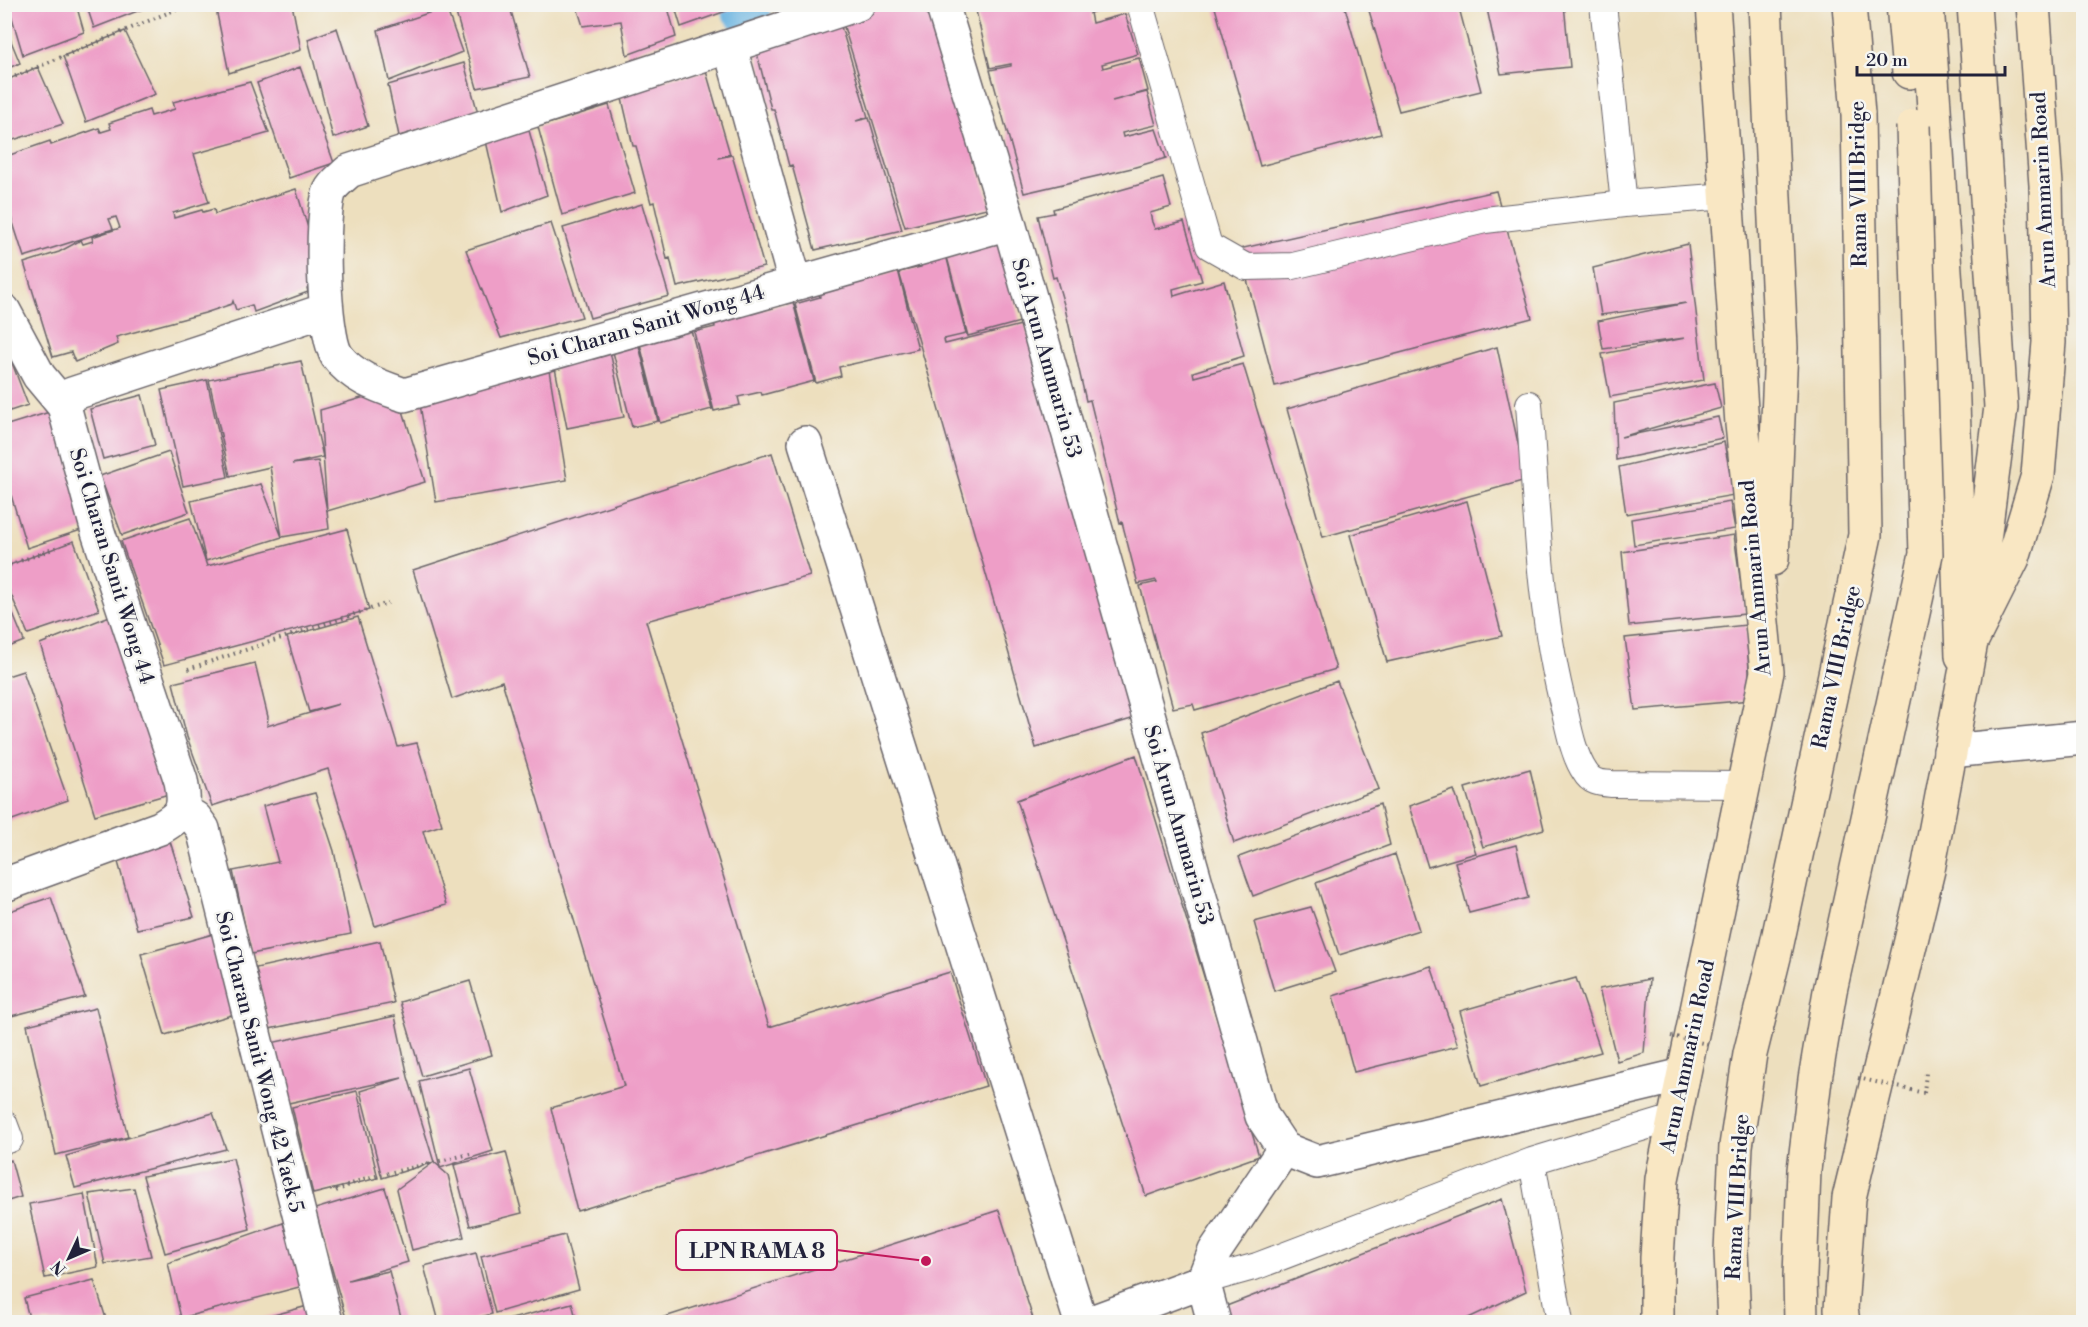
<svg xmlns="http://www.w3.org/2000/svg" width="2088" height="1327" font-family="'Libre Bodoni',serif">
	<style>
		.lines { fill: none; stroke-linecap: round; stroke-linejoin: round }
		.canal { stroke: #68b2e0; stroke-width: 52 }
		.building { fill: #ee9ec7 }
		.lane-casing { stroke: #696469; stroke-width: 28 }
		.street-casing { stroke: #696469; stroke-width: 36 }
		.secondary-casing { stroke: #696469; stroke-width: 36 }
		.path { stroke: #696469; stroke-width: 4; stroke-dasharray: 1.5 4.5; stroke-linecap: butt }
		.lane { stroke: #fff; stroke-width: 26 }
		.street { stroke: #fff; stroke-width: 33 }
		.secondary { stroke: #f9e7c3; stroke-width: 33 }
		.secondary-bridge-casing { stroke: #696469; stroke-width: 36; stroke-linecap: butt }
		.path-bridge { stroke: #696469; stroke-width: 4; stroke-dasharray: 1.5 4.5; stroke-linecap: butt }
		.secondary-bridge { stroke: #f9e7c3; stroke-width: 33 }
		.labels { text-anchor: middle; stroke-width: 5; stroke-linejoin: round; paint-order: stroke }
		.street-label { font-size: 21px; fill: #22223b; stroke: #f6f6f2 }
		.leader { fill: none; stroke: #c2185b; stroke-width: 2 }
		.callout-dot { fill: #c2185b; stroke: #f6f6f2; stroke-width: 2 }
		.callout { fill: #f6f6f2; stroke: #c2185b; stroke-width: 2 }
		.callout-label { font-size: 22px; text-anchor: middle; font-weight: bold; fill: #22223b }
	</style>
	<rect width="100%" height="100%" fill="#f6f6f2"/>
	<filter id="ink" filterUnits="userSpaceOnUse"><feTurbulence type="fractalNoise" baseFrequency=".0167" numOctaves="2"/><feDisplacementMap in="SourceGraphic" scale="12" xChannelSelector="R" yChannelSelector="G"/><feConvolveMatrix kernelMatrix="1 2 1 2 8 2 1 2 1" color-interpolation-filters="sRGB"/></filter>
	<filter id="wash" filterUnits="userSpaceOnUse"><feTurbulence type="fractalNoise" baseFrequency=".008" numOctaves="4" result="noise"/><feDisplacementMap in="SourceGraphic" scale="24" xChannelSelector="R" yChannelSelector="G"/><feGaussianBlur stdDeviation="1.35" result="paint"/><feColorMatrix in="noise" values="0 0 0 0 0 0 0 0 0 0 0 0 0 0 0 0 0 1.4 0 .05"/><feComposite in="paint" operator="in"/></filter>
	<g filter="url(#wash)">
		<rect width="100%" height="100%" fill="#eddfbe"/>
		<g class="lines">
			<path class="canal" d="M746,4v2"/>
		</g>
		<g id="blocks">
			<path class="building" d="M8,4h68l8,28 -61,23z
				M86,4h67v1l-59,23z
				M215,4h77l9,46 -72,23z
				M458,4h51l21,73 -53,11 -23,-82z
				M576,4h91l9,33 -49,18 -6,-34 -38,5z
				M674,4h57l1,5 -51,18z
				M837,4h92l62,203 -86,20z
				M987,4h125l-22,9 2,10 33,-9 13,40 -36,10 1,4 36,-10 9,33 -36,10 35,-9 9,33 -34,8 1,4 33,-8 10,29 -34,10 -108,25 -34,-123 21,-4v-2l-21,4 -15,-61z
				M1214,4h130l37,130 -121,32z
				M1367,4h91l23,87 -82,20z
				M1486,4h78l6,63 -69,7z
				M835,6l33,111 -12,4 13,-3 33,112 -87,20 -23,-85 -3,1 -15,-57h-3l-14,-56z
				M446,7l16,45 -73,29 -11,-51z
				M4,24l16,39 -16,7z
				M337,28l31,98 -35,12 -25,-99z
				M125,31l30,63 -69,28 -23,-66z
				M464,63l14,50 -79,23 -11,-51z
				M38,67l25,57 -59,19v-62z
				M300,67l34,96 -45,15 -32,-95z
				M706,71l24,83 -12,4 14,-3 32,112 -87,20 -7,-29 -3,1 -13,-57 -3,1 -15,-57h-3l-13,-56z
				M250,82l19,51 -75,21 15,48 -36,11 1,5 28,-8 1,2 11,-3 1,5 81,-25 29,94 -18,5 1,4 -54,20 -2,-7 -16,5 -3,-9 -1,3 -27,9 -89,24 2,7 -43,18 -4,-10 -18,5 -29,-94 35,-11 22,-12 2,4 10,-3 -1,-4 28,-9 -4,-11 -7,2 4,10 -89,28 -20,-62v-38l46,-16 1,4 48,-17 2,4 10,-3 -2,-6 40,-13 2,6 24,-7 -2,-7z
				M609,105l26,88 -73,22 -24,-88z
				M528,127l19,68 -45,17 -16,-71z
				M1163,178l8,29 -21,6 2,9 3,7 29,-7 18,59 -29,8 1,7 50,-15 20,75 -51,16 1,5 49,-13 93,305 -141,41 -2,-6 -20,4 -33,-122 17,-4 -1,-2 -18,4 -16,-62 -2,1 -30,-123 -4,1 -21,-93 -9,-31 -3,1 -15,-62 16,-3 -1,-4z
				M1496,191l36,127 -257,68 -36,-137z
				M642,204l27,92 -79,22 -27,-90z
				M551,223l31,94 -81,21 -35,-88z
				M1000,243l20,79 -52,14 -21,-79z
				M1688,244l16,136 -94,17 -8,-43 83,-16 -82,11 -5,-28 88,-18 -85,12 -8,-47z
				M946,255l20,79 -22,5 1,5 80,-20 123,390 -112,34 -137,-476 22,-5 -1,-6z
				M898,270l20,79 -79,18 2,9 -25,7 -21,-79 25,-7 -2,-9z
				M793,302l21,79 -52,14 -1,-3 -23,5 2,8 -26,6 -20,-79 21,-5 -1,-7z
				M691,330l21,79 -52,14 -20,-79z
				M608,342l16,75 -57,11 -15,-75z
				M638,342l20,79 -26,6 -20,-79z
				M1497,347l29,133 -203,57 -36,-128z
				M9,355l19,50 -24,8v-56z
				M301,361l22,96 -31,7 26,-3 9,50 -7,-101 76,-22 29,94 -98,29 2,18 -47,8 -76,24 -15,-60 70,-17 21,53 -12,-70 -40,9 -21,-96z
				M549,370l18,110 -131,22 -18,-110z
				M207,380l21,97 -45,9 -22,-96z
				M1715,383l6,25 -100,29 97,-20 5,21 -107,22 -2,-57z
				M142,395l13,50 -52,14 -13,-50z
				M53,411l37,116 -63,21 -23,-76v-46z
				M1724,442l10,53 -108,19 -7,-47z
				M169,452l20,60 -67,23 -22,-59z
				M772,453l38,123 -164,45 123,406 181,-55 36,114 -409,125 -26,-103 73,-22 -122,-405 -50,18 -39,-129z
				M1467,501l35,135 -115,26 -37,-127z
				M1730,502l5,27 -101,16 -3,-26z
				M190,518l17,48 140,-37 22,81 -205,55 -43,-124z
				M1734,535l11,79 -116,12 -7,-74z
				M74,541l25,69 -71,24 -24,-56v-11z
				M4,592l20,49 -20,8z
				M112,615l57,179 -74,21 -55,-171z
				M358,617l40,130 19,-4 25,82 -19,6 23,74 -71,21 -47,-157 -116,37 -25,-69 -14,-54 82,-20 13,54 -1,9 72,-22 -30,8 -22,-75z
				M1746,625l5,75 -116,10 -10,-72z
				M23,671l45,129 -64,23v-146z
				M1337,681l42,108 -145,54 -33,-110z
				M1136,755l123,401 -113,40 -129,-396z
				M1530,769l14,60 -61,18 -18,-59z
				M1454,790l22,63 -48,14 -19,-61z
				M315,793l19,58 17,83 -100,20 -18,-83 45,-9 -15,-56z
				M1380,804l10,41 -137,51 -14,-39z
				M168,835l26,82 -57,12 -21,-74z
				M1516,845l12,53 -59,15 -14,-51z
				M1395,854l24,76 -80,25 -23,-72z
				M51,897l34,100 -74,19 -7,-17v-86z
				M1311,907l24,65 -61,19 -20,-69z
				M217,933l21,80 -73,22 -24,-81z
				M380,941l14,62 -125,26 -13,-61z
				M1431,966l27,80 -104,26 -21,-76z
				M1576,978l25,74 -120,34 -21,-75z
				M1650,979l-6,74 -27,8 -18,-72z
				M470,981l22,74 -70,21 -22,-74z
				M96,1008l32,129 -72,18 -29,-130z
				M395,1016l13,61 26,85 6,5 -21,-86 50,-13 24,83 -53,17 8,7 16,62 -52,13 -15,-61 37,-27 -52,16 -22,-87 42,-13 -118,26 -13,-61z
				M357,1091l21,87 -65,16 -21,-87z
				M213,1113l13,36 -151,39 -9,-32z
				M506,1152l16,61 -52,13 -16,-61z
				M233,1158l17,71 -85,24 -22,-77z
				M11,1160l10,37 -16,5v-40z
				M134,1188l17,68 -46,8 -16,-70z
				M385,1188l23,74 -60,18 41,-9 13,51h-55l-32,-113z
				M84,1194l14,73 -53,11 -16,-74z
				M1502,1199l24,92 -66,31h-230l-6,-15z
				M999,1210l35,112h-385z
				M283,1223l20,63 -122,32 -13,-55z
				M565,1235l14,54 -84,24 -14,-57z
				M476,1253l16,61 -30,8h-23l-15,-56z
				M94,1280l13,42h-77l-6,-24z
				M572,1303l5,19h-77z
				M315,1304l7,18h-74z"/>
		</g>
	</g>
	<g filter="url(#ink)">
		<use href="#blocks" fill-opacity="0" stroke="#696469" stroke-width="1.5"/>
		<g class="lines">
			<defs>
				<path id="lane" d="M1140,4l69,242 37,21 47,-1 192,-46 139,-16 -21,-200
					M1624,204l103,-8
					M1529,404c8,104 9,206 36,308 4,18 9,44 20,60 6,11 16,11 27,12l132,1
					M4,1123l6,16 -6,2
					M1532,1161l28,161
					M1203,1281l54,-15 275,-105 142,-43"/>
				<path id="street" d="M858,4l-509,167c-6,6 -16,13 -19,20 -10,24 -7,144 7,165 16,22 42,30 67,39l605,-172
					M942,4l67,219 253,893 22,33 33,13 366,-87
					M730,47l65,235
					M4,311l35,65 25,30
					M805,443l276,879
					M1950,751l134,-13
					M181,811l14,7 8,11 123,493
					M4,885l156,-57c24,-14 26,-20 21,-47l-83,-249 -34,-126 8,-12 254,-84
					M1092,1322l111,-41
					M1214,1322l-11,-41 12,-30 69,-102"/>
				<path id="secondary" d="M1765,4l16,344 -9,211
					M1849,4l9,110
					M1903,4l6,68
					M1927,4l25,371 10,281
					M1974,4l27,403 -25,196
					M1657,1322v-65l5,-78 105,-507 -25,-248 -29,-420
					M1843,1322l-2,-13 8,-111 79,-328 43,-228 42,-84 25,-83 11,-133 -3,-157 -13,-181"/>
			</defs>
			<use href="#lane" class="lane-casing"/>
			<use href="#street" class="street-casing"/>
			<use href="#secondary" class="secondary-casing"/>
			<path class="path" d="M4,81l185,-77
				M4,567l54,-20
				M188,669l200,-66
				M1924,1093l2,-20
				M336,1191l27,-12 107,-25"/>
			<use href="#lane" class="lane"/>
			<use href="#street" class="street"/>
			<use href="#secondary" class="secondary"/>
			<defs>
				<path id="secondary-bridge" d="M1734,1322l-3,-71 5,-105 14,-92 25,-101 90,-418 -7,-421
					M1801,1322l-1,-46 4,-106 11,-91 15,-88 96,-437 -13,-428"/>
			</defs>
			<use href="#secondary-bridge" class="secondary-bridge-casing"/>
			<path class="path-bridge" d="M1671,1036l36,8
				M1858,1078l66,15"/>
			<use href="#secondary-bridge" class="secondary-bridge"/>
		</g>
	</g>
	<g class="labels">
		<g class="street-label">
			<text transform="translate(1858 184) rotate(-91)" y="7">Rama VIII Bridge</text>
			<text transform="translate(2043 190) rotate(-93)" y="7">Arun Ammarin Road</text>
			<text transform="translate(646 325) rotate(-16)" y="7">Soi Charan Sanit Wong 44</text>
			<text transform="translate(1047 358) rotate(74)" y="7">Soi Arun Ammarin 53</text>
			<text transform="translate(112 566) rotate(73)" y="7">Soi Charan Sanit Wong 44</text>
			<text transform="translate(1755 578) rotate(-95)" y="7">Arun Ammarin Road</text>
			<text transform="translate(1836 667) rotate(-78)" y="7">Rama VIII Bridge</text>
			<text transform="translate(1179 825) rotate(74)" y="7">Soi Arun Ammarin 53</text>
			<text transform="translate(1687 1056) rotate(-78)" y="7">Arun Ammarin Road</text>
			<text transform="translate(260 1062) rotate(76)" y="7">Soi Charan Sanit Wong 42 Yaek 5</text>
			<text transform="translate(1737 1197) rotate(-87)" y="7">Rama VIII Bridge</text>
		</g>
	</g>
	<path class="leader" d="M926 1261L837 1250"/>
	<circle class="callout-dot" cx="926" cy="1261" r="6"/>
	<rect class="callout" x="676" y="1230" width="161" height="40" rx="6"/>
	<g class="callout-label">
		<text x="757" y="1258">LPN RAMA 8</text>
	</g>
	<rect width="2088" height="1327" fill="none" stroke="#f6f6f2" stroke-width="24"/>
	<g transform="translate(69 1258) rotate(226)" stroke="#f6f6f2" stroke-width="4.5" paint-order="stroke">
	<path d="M0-4.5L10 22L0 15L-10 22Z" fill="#22223b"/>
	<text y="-9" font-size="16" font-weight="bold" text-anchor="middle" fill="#22223b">N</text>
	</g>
	<path d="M1857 66v9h148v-9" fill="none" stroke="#22223b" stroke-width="3"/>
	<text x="1866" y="66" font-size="18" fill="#22223b" stroke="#f6f6f2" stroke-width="4.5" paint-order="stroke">20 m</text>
</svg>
